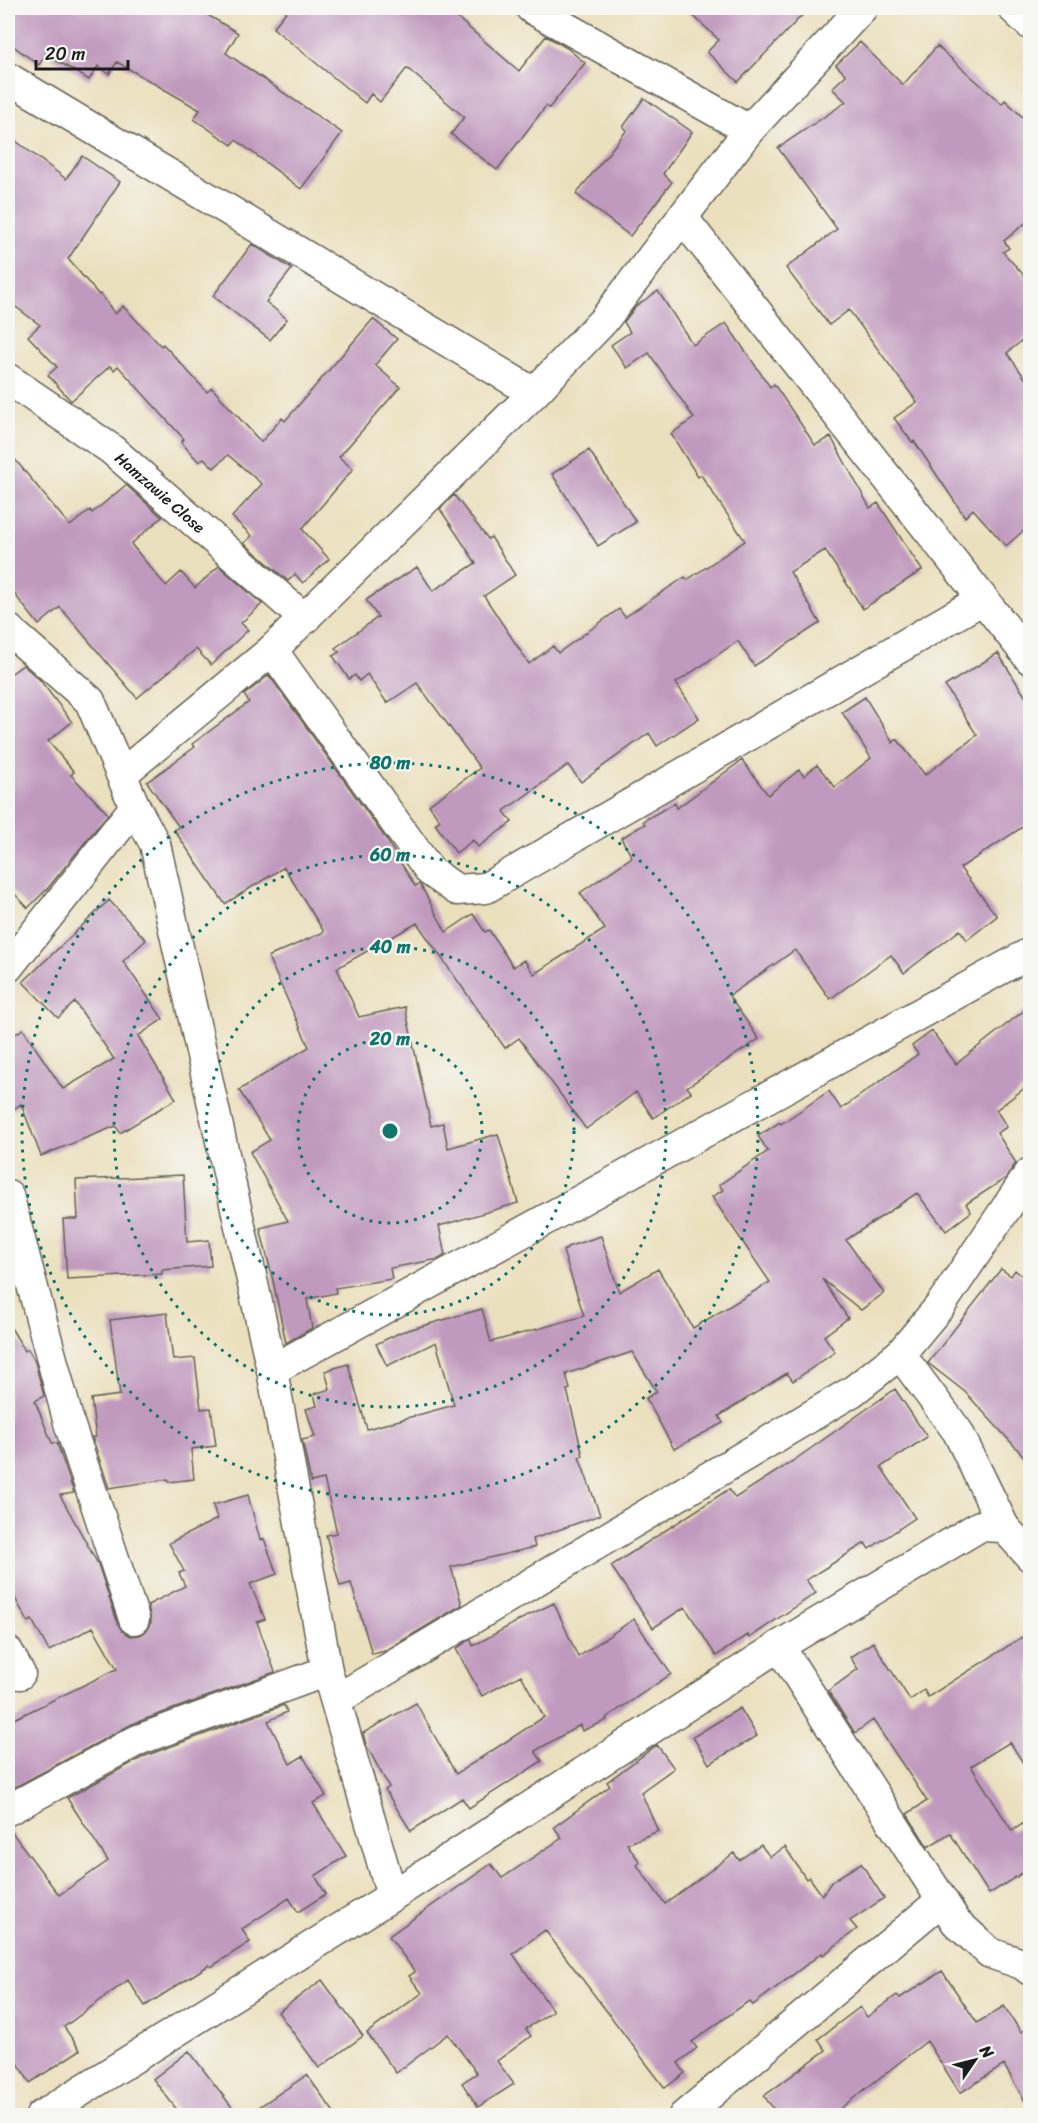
<svg xmlns="http://www.w3.org/2000/svg" width="1038" height="2123" font-family="Sriracha,sans-serif">
	<style>
		.building { fill: #c099be }
		.lines { fill: none; stroke-linecap: round; stroke-linejoin: round }
		.minor-casing { stroke: #646155; stroke-width: 33 }
		.minor { stroke: #fff; stroke-width: 30 }
		.ring { fill: none; stroke: #0f766e; stroke-width: 3; stroke-dasharray: 3 6 }
		.labels { text-anchor: middle; stroke-width: 4.5; stroke-linejoin: round; paint-order: stroke }
		.street-label { font-size: 16px; fill: #1c1c1c; stroke: #f6f6f2 }
		.centre { fill: #0f766e; stroke: #f6f6f2; stroke-width: 3 }
		.ring-label { font-size: 18px; text-anchor: middle; font-weight: bold; fill: #0f766e; stroke: #f6f6f2; stroke-width: 4.5; stroke-linejoin: round; paint-order: stroke }
	</style>
	<rect width="100%" height="100%" fill="#f6f6f2"/>
	<filter id="ink" filterUnits="userSpaceOnUse"><feTurbulence type="fractalNoise" baseFrequency=".0167" numOctaves="2"/><feDisplacementMap in="SourceGraphic" scale="12" xChannelSelector="R" yChannelSelector="G"/><feConvolveMatrix kernelMatrix="1 2 1 2 8 2 1 2 1" color-interpolation-filters="sRGB"/></filter>
	<filter id="wash" filterUnits="userSpaceOnUse"><feTurbulence type="fractalNoise" baseFrequency=".008" numOctaves="4" result="noise"/><feDisplacementMap in="SourceGraphic" scale="24" xChannelSelector="R" yChannelSelector="G"/><feGaussianBlur stdDeviation="1.35" result="paint"/><feColorMatrix in="noise" values="0 0 0 0 0 0 0 0 0 0 0 0 0 0 0 0 0 1.4 0 .05"/><feComposite in="paint" operator="in"/></filter>
	<g filter="url(#wash)">
		<rect width="100%" height="100%" fill="#ebe0be"/>
		<g id="blocks">
			<path class="building" d="M8,8h188l42,25 -12,20 116,80 -41,56 -65,-49 -4,5 -38,-26 6,-9 -83,-48 -8,12 -11,-8 -9,14 -43,-26 -7,11 -31,-23z
				M289,8h157l73,63 27,-35 21,12 18,15 -36,45 -3,-2 -49,64 -46,-36 13,-17 -57,-49 -27,34 -9,-8 -6,9 -92,-75z
				M685,8h124l-71,74 -31,-30 12,-12z
				M860,42l43,43 34,-39 65,58 3,-4 25,24v95l-26,22 5,7 -6,4 27,30v52l-23,19 23,32v140l-24,21 -33,-37 -8,8 -51,-76 -2,1 -18,-24 23,-16 -68,-92 -20,15 -43,-57 51,-39 -59,-81 68,-46 -14,-14 14,-13 -10,-10z
				M644,98l48,34 -29,42 9,8 -42,54 -54,-42 51,-64 -4,-3z
				M8,135l58,44 16,-23 38,26 -52,77 31,36 2,-1 14,20 8,-8 38,40 2,-2 44,48 5,-4 49,54 21,-24 3,3 88,-102 24,20 -22,26 25,22 -61,70 14,12 -51,60 27,30 -26,24 -8,-9 -7,7 -44,-38 8,-7 -20,-19 30,-33 -34,-29 -14,13 -10,-10 -5,4 -18,-20 3,-3 -66,-73 -4,4 -4,-4 -39,35 -23,-26 9,-8 -29,-31 12,-11 -32,-24z
				M252,244l40,25 -26,33 21,17 -17,21 -57,-44z
				M658,291l35,54 33,-22 44,64 4,-3 41,61 16,-8 39,71 8,-5 44,67 -59,39 -38,-59 -35,22 30,51 -66,43 -16,-25 -62,42 23,35 -42,28 -8,-13 -68,49 -13,-17 -64,46 8,11 -34,25 -5,-7 -17,13 -21,-29 5,-4 -11,-15 51,-37 -63,-85 -30,20 -20,-29 -8,7 -4,-6 -6,4 -16,-23 6,-4 -4,-4 43,-31 -12,-17 51,-33 16,24 43,-28 -36,-54 14,-14 34,44 3,-2 24,38 -31,21 45,68 24,-18 5,7 61,-44 6,8 60,-40 2,3 58,-39 -44,-66 -3,2 -27,-43 23,-16 -45,-65 -22,15 -16,-23 19,-13 -6,-10 12,-16z
				M589,450l47,72 -38,24 -46,-72z
				M8,451l62,75 20,-16 2,3 34,-28 36,32 -31,27 35,42 15,-14 14,16 24,-22 43,38 -21,19 7,7 -37,35 -15,-16 -59,49 -77,-91 -21,18 -31,-39z
				M998,653l32,51v118l-70,46 37,48 -30,24 -7,-10 -56,43 -13,-18 -61,44 -35,-49 -66,46 30,43 -72,48 4,5 -38,26 -17,-26 -50,37 -67,-91 -14,10 -88,-125 -80,45 22,49 46,-10 26,119 12,-3 5,25 50,-14 20,69 -79,23 6,29 -6,4 -49,9 2,11 -57,9 1,5 -29,6 5,29 -26,15 -14,-67 -12,-48 28,-7 -38,-69 20,-12 -31,-50 70,-43 -41,-90 56,-25 -40,-65 -59,37 -51,-74 5,-3 -32,-45 48,-35 -3,-3 57,-42 -5,-7 25,-20 117,164 29,47 4,-2 2,2 25,46 27,-18 12,18 4,-2 24,37 11,-7 10,14 71,-45 -25,-36 52,-36 -11,-19 24,-14 -2,-3 32,-18 2,5 65,-48 26,35 31,-25 5,6 13,-11 18,22 36,-29 -29,-46 23,-15 28,46 4,-4 28,36 52,-40 -32,-49z
				M23,665l17,15 32,42 -24,19 26,31 -3,3 37,39 -60,74 -20,20 -20,-21v-211z
				M109,900l37,40 -23,21 40,58 -25,17 38,63 -56,34 -4,-7 -75,30 -20,-52 -13,9v-74l15,-10 40,60 51,-30 -39,-57 -17,16 -35,-36z
				M1030,1006v78l-34,26 11,17 -10,6 19,30 -10,15 -40,26 5,8 -25,19 -29,-38 -71,47 38,53 -23,17 -39,-31 26,39 -24,18 11,16 -42,29 -6,-8 -68,43 4,7 -49,26 -28,-51 11,-6 -25,-40 -66,22 4,15 -3,1 16,66 -4,1 21,58 -67,24 2,8 -84,20 11,38 -77,46 -13,3 -21,-71 -11,3 -14,-51 11,-2 -13,-54 -13,3 -9,-42 13,-3 -9,-28 11,-3 -3,-12 16,-5 -5,-18 23,-7 19,65 87,-24 -18,-63 -49,24 -11,-22 25,-12 81,-23 9,33 93,-26 -21,-65 4,-2v-2l34,-11 18,56 39,-23 35,59 77,-46 -58,-85 11,-7 -4,-5 49,-34 -10,-15 22,-14 1,2 48,-33 12,18 77,-55 -6,-8 20,-15 24,33z
				M183,1175l4,67 22,-2 2,26 -49,4v4l-95,5 -4,-60h15l-2,-39z
				M1001,1269l10,7 4,-6 15,12v181l-65,-71 -37,-29z
				M167,1313l6,47 22,-2 6,51 10,-1 5,38 -25,3 3,30 -25,3 -1,-3 -59,9 -17,-51h4l-5,-38 29,-4 -10,-75z
				M8,1323l17,28 3,-2 7,13 9,34 -9,5 17,42h5l17,50 -14,2 38,69 20,60 4,7 9,5 9,-1 6,-4 5,-9 -3,-17 37,-19 -6,-13 5,-2 -15,-28 48,-24 -4,-14 35,-10 12,45 4,-1 13,35 -27,10 15,35 -8,3 18,50 -143,52 -124,67v-69l109,-53 -24,-42 -44,24 -17,-31 -4,2 -13,-24 -7,3z
				M895,1389l32,48 -46,30 34,51 -46,31 -4,-6 -59,37 10,13 -67,45 -1,-3 -32,21 -31,-49 -32,21 -42,-62 118,-77 6,9 58,-37z
				M554,1603l24,54 56,-38 37,55 -65,44 1,2 -25,11 -2,-6 -45,26 7,10 -73,47 -7,-10 -51,33 -26,-41 4,-3 -23,-42 -3,-12 53,-30 40,71 88,-57 -23,-42 -39,21 -26,-47 15,-10 2,7 56,-31z
				M1030,1632v142l-20,-32 -39,24 41,65 18,-12v49l-41,26 -39,-61 -22,14 -21,-33 20,-13 -54,-81 -18,13 -27,-42 30,-22 -8,-12 23,-15 37,58 14,-10 4,7z
				M284,1705l3,7 -19,9 22,43 13,-8 23,40 -13,7 33,53 -31,20 11,18 -28,18 -9,-14 -47,31 8,13 -39,25 -2,-2 -64,41 -17,-26 -64,47 16,23 -50,33 -22,-36v-220l51,68 49,-34 -41,-63 78,-42z
				M740,1708l17,28 -48,28 -16,-27z
				M657,1745l17,23 -33,24 17,39 -31,13 13,18 -3,3 28,39 69,-51 5,7 22,-15 9,12 15,-10 21,32 3,-2 13,18 10,-14 29,-18 23,35 -34,23 7,8 -34,26 -1,-2 -69,52 -4,-4 -57,41 5,6 -19,15 7,10 -20,15 -120,-158 -32,24 40,57 -27,18 5,7 -34,25 17,23 -36,23 -16,-24 15,-10 -29,-39 -52,39 -29,-40 55,-40 -13,-17 6,-4 -26,-36 102,-72 11,14 60,-40 -8,-11 56,-41 -3,-4z
				M942,1971l35,52 27,-17 17,26 9,-6v84l-26,-45 -44,28 -33,-52 -95,74h-54l-14,-19 62,-46 -8,-11 42,-32 7,10 30,-22 3,3z
				M322,1980l41,56 -44,32 -41,-56z
				M189,2051l49,64h-57l-28,-36z
				M307,2075l29,40h-89z"/>
		</g>
	</g>
	<g filter="url(#ink)">
		<use href="#blocks" fill-opacity="0" stroke="#646155" stroke-width="1.5"/>
		<g class="lines">
			<defs>
				<g id="minor">
					<path d="M531,8l218,122"/>
					<path d="M1013,8l17,16"/>
					<path d="M8,78l526,315"/>
					<path d="M682,217l348,442"/>
					<path id="s1" d="M8,379l103,70 194,170"/>
					<path d="M8,629l82,72 45,106 20,37 117,526 55,301 65,225"/>
					<path d="M272,650l158,221 27,19 29,-2 497,-289"/>
					<path d="M122,774l150,-124 262,-257 70,-73 145,-190 113,-122"/>
					<path d="M8,967l127,-160"/>
					<path d="M8,1195l61,228 65,196"/>
					<path d="M900,1354l58,78 46,95"/>
					<path d="M272,1370l758,-417"/>
					<path d="M779,1646l177,276 34,31 32,11 8,6"/>
					<path d="M8,1652l12,22"/>
					<path d="M336,1700l517,-309 47,-37 40,-48 90,-133"/>
					<path d="M8,1810l130,-70 189,-69"/>
					<path d="M41,2116l351,-220 387,-250 201,-120 24,1 26,29"/>
					<path d="M684,2116l258,-216"/>
				</g>
			</defs>
			<use href="#minor" class="minor-casing"/>
			<use href="#minor" class="minor"/>
		</g>
	</g>
	<g class="ring">
		<circle cx="390" cy="1131" r="92"/>
		<circle cx="390" cy="1131" r="184"/>
		<circle cx="390" cy="1131" r="276"/>
		<circle cx="390" cy="1131" r="368"/>
	</g>
	<g class="labels">
		<g class="street-label">
			<text dy="6" stroke="none"><textPath href="#s1" startOffset="190">Hamzawie Close</textPath></text>
		</g>
	</g>
	<circle cx="390" cy="1131" r="9" class="centre"/>
	<g class="ring-label">
		<text x="390" y="769">80 m</text>
		<text x="390" y="861">60 m</text>
		<text x="390" y="953">40 m</text>
		<text x="390" y="1045">20 m</text>
	</g>
	<rect width="1038" height="2123" fill="none" stroke="#f6f6f2" stroke-width="30"/>
	<g transform="translate(975 2060) rotate(55)" stroke="#f6f6f2" stroke-width="4.5" paint-order="stroke">
	<path d="M0-4.5L10 22L0 15L-10 22Z" fill="#1c1c1c"/>
	<text y="-9" font-size="16" font-weight="bold" text-anchor="middle" fill="#1c1c1c">N</text>
	</g>
	<path d="M36 60v9h92v-9" fill="none" stroke="#1c1c1c" stroke-width="3"/>
	<text x="45" y="60" font-size="18" fill="#1c1c1c" stroke="#f6f6f2" stroke-width="4.5" paint-order="stroke">20 m</text>
</svg>
